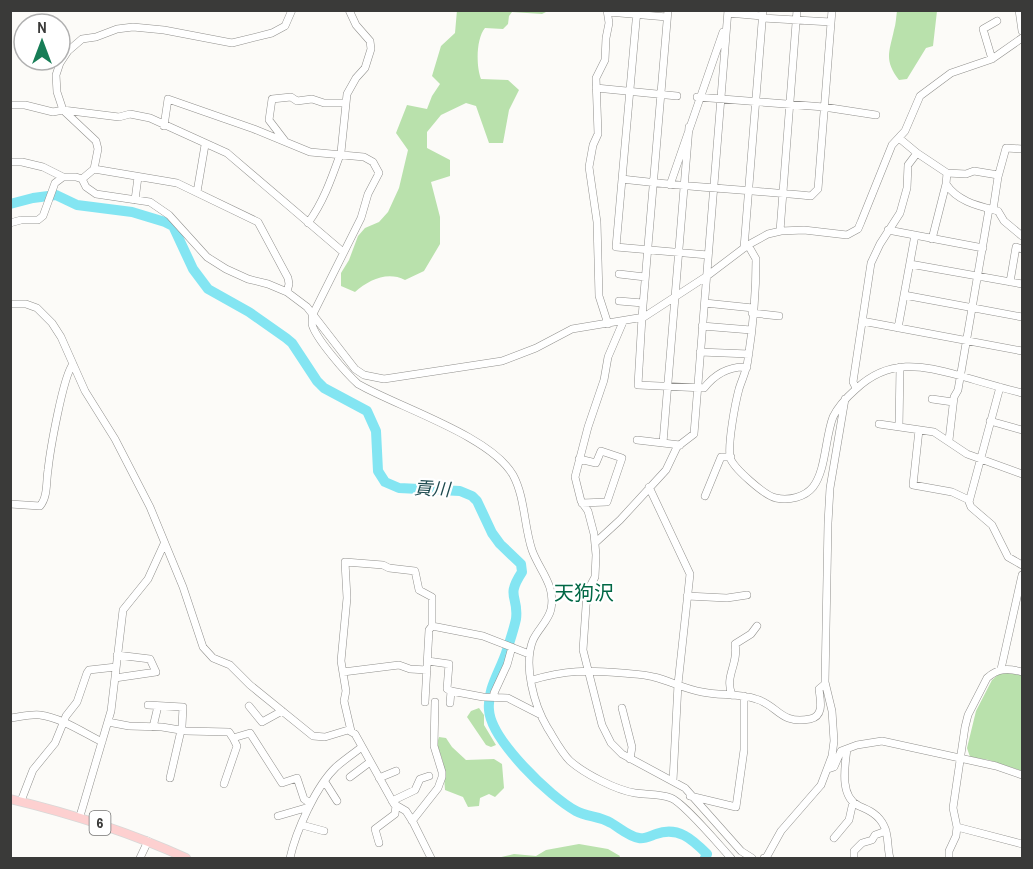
<svg xmlns="http://www.w3.org/2000/svg" width="1033" height="869" font-family="'Archivo Narrow','Noto Sans JP',sans-serif">
	<style>
		.green { fill: #b9e1ac }
		.lines { fill: none; stroke-linecap: round; stroke-linejoin: round }
		.river { stroke: #83e5f2; stroke-width: 10 }
		.minor-casing { stroke: #91908d; stroke-width: 8 }
		.major-casing { stroke: #d8d8d7; stroke-width: 10 }
		.minor { stroke: #fff; stroke-width: 7 }
		.major { stroke: #fdd0d0; stroke-width: 8 }
		.labels { text-anchor: middle; stroke-width: 4.5; stroke-linejoin: round; paint-order: stroke }
		.shield { fill: #fff; stroke: #757574; stroke-width: 1.5 }
		.shield-label { font-size: 15px; font-weight: bold; fill: #3a3a39 }
		.water-label { font-size: 18px; font-style: italic; fill: #1d4a4f; stroke: #fff }
		.quarter-label { font-size: 20px; fill: #016845; stroke: #fff }
	</style>
	<rect width="100%" height="100%" fill="#fcfbf8"/>
	<path class="green" d="M457,10l91,1 -6,3 -30,-2 -3,4 -1,8 -5,5 -18,-1c-9,11 -9,38 -4,51l27,1 11,10 -10,20 -6,33h-14l-13,-37 -10,-3 -25,12 -14,17v16l23,12v16l-19,6 9,35v27l-16,27 -19,9c-18,-9 -36,0 -50,12l-14,-6v-13l8,-13 9,-24 7,-8 14,-6 9,-10 11,-24 9,-38 -12,-17 11,-28 20,4 5,-13 8,-12 -8,-8 9,-30 14,-13z
		M897,11h40l-4,35 -7,2 -19,31 -8,1c-15,-20 -10,-27 -5,-50 2,-6 2,-13 3,-19z
		M1008,673l14,2v96l-33,-11 -19,-3 -3,-9 9,-37 16,-31 7,-6z
		M479,708l5,7v10l12,20 -5,2 -5,-2 -19,-28 4,-6z
		M439,737l7,1 6,9 14,13 28,-1 8,5 2,24 -9,9 -6,-3 -9,4 -1,8 -11,1 -5,-10 -18,-7 -2,-28 -6,-18z
		M579,844l29,5 12,7 -1,2h-122l17,-4 22,2 10,-6z"/>
	<g class="lines">
		<path class="river" d="M10,204l23,-6 23,-3 21,10 55,7 33,10 8,4 20,43 15,20 41,23 37,26 6,5 25,38 7,7 43,23 9,20 2,40 7,11 14,6 61,3 12,5 5,5 15,32 8,11 21,20 1,8c-17,26 -3,23 -6,47 -2,10 -6,21 -9,31 -6,20 -20,38 -18,60 2,30 61,87 87,101 11,6 24,5 35,12 9,5 17,13 28,15 6,1 11,-2 17,-4 22,-8 36,5 51,20l-2,4"/>
		<defs>
			<path id="minor" d="M607,10l2,13 -3,15 -1,22 -9,18 2,56 -5,11 -4,22 8,55 2,74 9,28
				M637,10l-21,237 92,8
				M668,10l-26,307 -4,68 66,3c11,-14 25,-22 43,-21
				M1019,10l3,21
				M608,12l59,5
				M728,13l34,3
				M762,18l69,4
				M992,59l-9,-30 14,-8
				M596,88l81,8
				M697,97l127,10 52,8
				M10,105h15l28,7 10,-2 56,7 11,-3 20,4 77,35 116,99
				M164,126l4,-27 86,30 56,23 54,5 9,5 6,11 -11,21 -7,24 -48,96c-1,2 -1,8 -1,10 3,14 35,50 46,60 40,23 133,52 155,91 12,22 11,51 19,75 7,20 24,35 19,59 -2,11 -13,20 -18,31 -10,25 1,65 14,87 7,11 14,25 23,34 15,13 46,29 65,32 11,2 24,0 36,5 13,5 49,48 60,60
				M899,138l18,15 30,20 -1,11c12,18 33,22 52,27l6,10 18,15
				M285,141l-16,-21 3,-21 19,-2 6,4 15,-2 12,4h21
				M10,162h12l21,5 20,10h13l6,2 12,-10 4,-20 -2,-8 -33,-31 -6,-18 -1,-17 4,-12 8,-12 14,-12 14,-2 21,-8 16,-2 31,3 68,13 40,-10 13,-7 7,-16
				M94,169l83,14 81,39 30,56 1,6 -2,8
				M947,173l19,1 8,-3 24,4
				M82,179l4,8 10,7 54,8 19,13 38,42 19,12 22,10 20,5 19,8 20,15 48,62 9,6 20,4 118,-18 34,-13 36,-19 72,-12 63,-41 41,-31 20,-11 13,-3 23,-1 43,5 11,-6 3,-7 31,-77 13,-14 15,-35 31,-23 41,-14 30,-21
				M622,179c63,8 126,11 189,17l7,-7 14,-179
				M670,185l53,-153
				M197,192l8,-47
				M135,200l3,-23
				M993,210l5,-33 8,-29 16,1
				M10,223l11,-3h17l5,-4 12,-33 8,-6
				M308,223c16,-22 24,-46 33,-71l6,-58 9,-16 9,-10 6,-19 -1,-8 -14,-16 -7,-15
				M888,230l95,18
				M780,231l17,-221
				M932,239l14,-55
				M748,245l8,14c0,33 -3,68 -8,100 -1,11 -6,20 -9,30 -4,15 -11,53 -9,68 2,10 35,39 46,41 13,3 29,-1 37,-11 13,-17 12,-49 20,-70 5,-11 14,-20 23,-28 33,-31 65,-24 105,-13 21,6 41,12 61,17
				M744,248l19,-238
				M910,264l112,20
				M619,274l26,3
				M1010,282l6,-35 6,2
				M904,295l118,22
				M619,301l24,2
				M705,303l48,5
				M10,304h16l11,4 15,15 9,14 24,54 30,48 35,68 33,80 20,60 10,11 17,7 20,20 63,51 12,1 23,-7 7,4 39,70 12,7 7,11 18,36
				M752,313l27,3
				M862,321l160,30
				M623,322l-15,35 -4,23 -16,47 -13,50 6,24 7,10 6,23 2,21 -1,22 -8,15 -4,58 19,75 9,18 11,11 63,34 56,63 11,7
				M702,326l49,4
				M898,328l17,-93
				M700,352l49,2
				M1000,387l-31,115 2,5 21,18 16,32 14,8
				M856,388l-3,-6 18,-119 9,-19 20,-31 7,-25 1,-23 9,-12
				M932,399l21,3
				M990,421l32,9
				M879,424l55,8 33,22 55,20
				M899,427l1,-60
				M919,430l-6,55 39,7 17,8
				M637,440l43,5
				M949,440l5,-43 4,-7 31,-181
				M663,443l26,-316
				M579,459l17,4 5,-12 21,7 -15,44 -25,1
				M649,487l41,87 -12,110 -5,97
				M705,496l16,-39h10
				M10,504l30,2c8,-9 6,-25 8,-36 2,-19 15,-94 25,-106
				M595,543l25,-23 46,-50 11,-23 17,-13 34,-424
				M687,596l40,2 20,-3
				M432,626l51,10 46,18
				M428,661l21,3 -2,25 4,2 -1,12
				M1001,669l21,-94
				M343,672l56,-7 11,4 17,1
				M115,678l41,-6 -6,-13 -33,-4
				M532,680c34,-10 54,-10 90,-7 10,1 22,1 32,4 16,4 31,12 48,15 18,4 37,1 54,7 22,6 24,26 54,20 15,-3 10,-20 9,-30l6,-5
				M451,691l32,6 25,1 33,17
				M732,695c-8,-19 7,-31 3,-51l16,-10 6,-8
				M495,697l-1,-4 13,-28 5,-18
				M148,705l35,2 -1,19 -12,52
				M249,706l13,16 20,-11
				M622,708l10,39 -2,12
				M10,718c10,-1 20,-4 30,-3 22,3 42,17 62,27
				M108,722l21,4 33,1 24,4 43,1 4,6 17,-5 32,50 15,-5 7,21 6,4
				M153,727l5,-21
				M351,731l-7,-30 2,-10 -5,-30 6,-63 -2,-36 38,3 6,3 26,3 4,19 13,7v29l-3,4 -4,72
				M847,749c-2,16 -8,48 12,57 10,4 20,9 25,20 5,9 3,22 6,32
				M828,769l6,-2 7,-16 16,-6 25,-4 114,25 26,9
				M350,777l20,-15
				M379,778l17,-7
				M325,782l12,19
				M224,784l13,-38 -4,-8
				M690,796l46,11 8,-57v-54
				M21,801l12,-31 22,-27 11,-27 11,-14 10,-29 2,-3 27,-3
				M392,801l23,-11 5,-11 9,-3
				M80,816l31,-105 12,-101 25,-31 16,-35
				M278,816l31,-9
				M412,821l26,-33 4,-11v-5l-8,-26 1,-44
				M302,825l22,6
				M957,827l65,17
				M834,838l15,-18 4,-18
				M379,843l-4,-14 20,-15 1,-9
				M140,858l8,-17
				M290,858c6,-27 26,-72 46,-91 8,-7 18,-14 26,-20
				M764,858h2l15,-27 40,-46 11,-29 2,-15 -2,-30 -7,-29 3,-159 2,-35 15,-89
				M854,858v-7l8,-8 10,-3 3,-5 11,-4
				M949,858v-7l7,-15 1,-9 -4,-19 12,-81 3,-12 19,-37c11,-10 21,-10 35,-6"/>
			<path id="major" d="M10,799c63,15 117,32 176,59"/>
		</defs>
		<use href="#minor" class="minor-casing"/>
		<use href="#major" class="major-casing"/>
		<use href="#minor" class="minor"/>
		<use href="#major" class="major"/>
	</g>
	<g class="labels">
		<rect class="shield" x="89.5" y="811" width="21" height="24" rx="4.5"/>
		<g class="shield-label">
			<text x="100" y="828">6</text>
		</g>
		<g class="water-label">
			<text transform="translate(432 489) rotate(3)" y="6">貢川</text>
		</g>
		<g class="quarter-label">
			<text x="584" y="600">天狗沢</text>
		</g>
	</g>
	<rect width="1033" height="869" fill="none" stroke="#3a3a39" stroke-width="24"/>
	<g transform="translate(42 42)"><circle r="28" fill="#ffffff" stroke="#b0b0b0" stroke-width="1.5"/>
	<path d="M0-4.5L10 22L0 15L-10 22Z" fill="#177d56"/>
	<text y="-9" font-size="16" font-weight="bold" text-anchor="middle" fill="#3a3a39">N</text>
	</g>
</svg>
